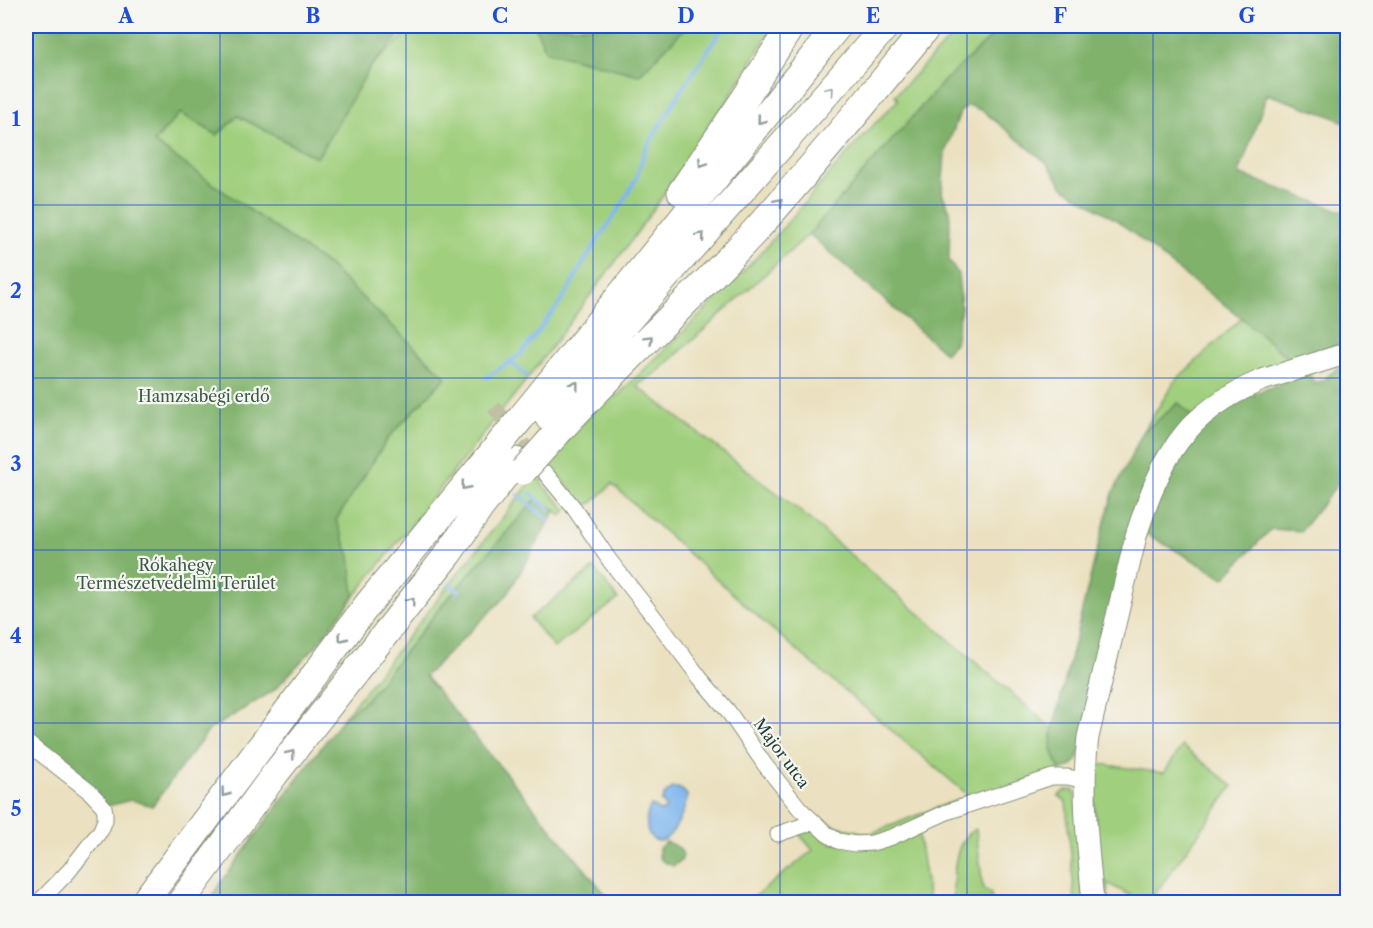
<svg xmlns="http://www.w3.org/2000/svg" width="1373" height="928" font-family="'Libre Caslon Text',serif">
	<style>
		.green { fill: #a0cf7d; stroke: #608658; stroke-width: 1.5 }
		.forest { fill: #80b26c; stroke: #507850; stroke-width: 1.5 }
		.water { fill: #80b6ee; stroke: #507a91; stroke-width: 1.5 }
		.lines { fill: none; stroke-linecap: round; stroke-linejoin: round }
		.stream { stroke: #80b6ee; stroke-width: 4 }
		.street-tunnel { stroke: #c2c0a4; stroke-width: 15; stroke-dasharray: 15 8; stroke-linecap: butt }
		.street-casing { stroke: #858f7a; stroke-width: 17 }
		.secondary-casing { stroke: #858f7a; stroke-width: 23 }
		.highway-casing { stroke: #858f7a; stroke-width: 29 }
		.street { stroke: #fff; stroke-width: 15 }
		.secondary { stroke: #fff; stroke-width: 21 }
		.highway { stroke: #fff; stroke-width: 27 }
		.highway-bridge-casing { stroke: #858f7a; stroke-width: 29; stroke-linecap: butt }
		.highway-bridge { stroke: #fff; stroke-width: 27 }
		.oneway { stroke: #8f9e9a }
		.grid { fill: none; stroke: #1d4ed8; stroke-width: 1.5; stroke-opacity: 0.55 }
		.labels { text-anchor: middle; stroke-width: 4.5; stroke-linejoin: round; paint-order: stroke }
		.park-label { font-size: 16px; fill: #395a43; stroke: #f6f6f2 }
		.street-label { font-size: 16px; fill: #1f3d34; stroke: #f6f6f2 }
		.neatline { fill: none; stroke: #1d4ed8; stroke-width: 2 }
		.grid-label { font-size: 20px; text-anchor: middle; font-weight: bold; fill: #1d4ed8 }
	</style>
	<rect width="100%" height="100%" fill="#f6f6f2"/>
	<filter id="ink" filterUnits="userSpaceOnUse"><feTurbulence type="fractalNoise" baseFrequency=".0167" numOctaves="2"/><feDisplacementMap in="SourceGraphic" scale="12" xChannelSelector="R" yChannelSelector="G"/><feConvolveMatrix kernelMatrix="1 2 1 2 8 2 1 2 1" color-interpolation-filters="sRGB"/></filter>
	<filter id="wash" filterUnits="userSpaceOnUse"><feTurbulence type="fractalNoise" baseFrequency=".008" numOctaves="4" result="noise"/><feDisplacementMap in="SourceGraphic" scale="24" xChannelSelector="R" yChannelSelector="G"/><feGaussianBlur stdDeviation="1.35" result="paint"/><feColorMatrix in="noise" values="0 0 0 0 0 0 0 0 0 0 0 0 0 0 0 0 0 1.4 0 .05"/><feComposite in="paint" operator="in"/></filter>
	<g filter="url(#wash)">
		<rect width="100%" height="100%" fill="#ebe1c0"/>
		<path class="green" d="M415,26h120l11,25 93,24 48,-49h86l-59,97 -83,118 -103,137 -174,219 -39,50 -42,44 -64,39 -57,76 -7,-6 -119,-748 310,468 52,-82 58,-61 -117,-111 -175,-123 26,-31 37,23 21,-19 79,42 54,-92z
			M962,26h41l-57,53 -137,155 -149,136 -23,16 158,121 258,222 -2,18 9,24 -182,67 -40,-3 -16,-16 13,7 35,8 55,-22 44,-16 -203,-172 -154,-140 -20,19 -11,3 -8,-12 -20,-25 -12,14 26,27 -6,6 -5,-6 -20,-10 -91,101 -79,99 -22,17 206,-259 61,-65 5,4c40,-39 81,-78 120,-118 57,-58 104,-123 162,-179l-3,-5z
			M1242,318l47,41 27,-8 1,3 -125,63 -14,-14 -35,29 32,-51z
			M594,568l24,31 -64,49 -24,-30z
			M1182,746l51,40 -84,116h-6l-36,-19 2,19h-11l-5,-139 71,10z
			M1074,790l3,12 8,100h-10l-9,-100 -7,-6 5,-5z
			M976,829l7,60 8,4 1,9h-38c-2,-20 -1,-64 22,-73z
			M801,830h14l16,13 87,-12 11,71h-181l65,-52 -14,-16z"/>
		<path class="forest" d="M26,26h382l-37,40 -54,92 -79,-42 -21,19 -37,-22 -26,29 175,124 117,111 -58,61 -52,82 14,36 4,41 -39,50 -42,44 -64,39 -57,76 -21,-6 -27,7 -78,-65z
			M535,26h152l-48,49 -93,-24z
			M1003,26h344v98l-16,-8 -64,-22 -28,80 108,39v130l-31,8 -27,8 -47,-41 -59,-44 -65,-53 -55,-34 -16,-24 -64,-52 -15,-6 -8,7 -15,41 -3,40 8,18 -1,50 9,13 3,33 -6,36 -10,10 -136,-119 137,-155z
			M1347,366v106l-46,59 -30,-2 -47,49 -79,-45 24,-60 29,-43 44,-32 67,-25 5,9 9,-1 13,-12z
			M1179,403l13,14 -24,29 -90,313 -6,7 -12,5 -9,-24 2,-18 44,-179 16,-57 30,-61z
			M536,499l20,11 -49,85 -82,81 187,226h-390l-10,-7 59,-81 73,-97 22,-17 79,-98z
			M666,842c15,5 25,14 7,24l-11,-5 -3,-4v-9z"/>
		<path class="water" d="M673,788c6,-1 10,2 14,7 0,11 -14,45 -27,46 -16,0 -16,-27 -9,-35l5,2 3,3h5l2,-4 -5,-6 2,-2 1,-4z"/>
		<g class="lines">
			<path class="stream" d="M510,362l17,14
				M486,378l35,-24 41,-54 28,-48 32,-48 14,-25 9,-29 35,-58 44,-66
				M530,493l20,16
				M518,495l31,25
				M450,584l8,7"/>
		</g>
	</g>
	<g filter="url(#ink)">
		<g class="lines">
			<path class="street-tunnel" d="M494,407l43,55"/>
			<defs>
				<path id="street" d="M546,474l28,34 36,53 44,56 46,61 28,33 37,54 35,44 27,25 11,7 17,3 17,-1 20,-6 55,-25 105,-35h16l17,4
					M26,742l64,50 14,15 1,6v7l-4,10 -32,41 -30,31
					M778,834l36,-12"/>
				<path id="secondary" d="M1093,902c-5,-54 -12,-110 -5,-165l48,-201c25,-78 47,-123 126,-156l86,-27"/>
				<path id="highway" d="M681,192l64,-94 46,-72
					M521,418l317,-392
					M549,418l51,-66 286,-326
					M550,441c65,-73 138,-138 204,-209 61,-67 117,-137 174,-206
					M144,902l224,-298 134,-163
					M181,902l94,-128 173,-220 32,-46 36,-47"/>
			</defs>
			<use href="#street" class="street-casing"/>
			<use href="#secondary" class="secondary-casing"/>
			<use href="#highway" class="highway-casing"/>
			<use href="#street" class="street"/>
			<use href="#secondary" class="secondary"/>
			<use href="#highway" class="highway"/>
			<defs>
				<path id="highway-bridge" d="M502,441l19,-23
					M523,471l27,-30"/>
			</defs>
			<use href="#highway-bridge" class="highway-bridge-casing"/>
			<use href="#highway-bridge" class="highway-bridge"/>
		</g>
		<defs><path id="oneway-chevron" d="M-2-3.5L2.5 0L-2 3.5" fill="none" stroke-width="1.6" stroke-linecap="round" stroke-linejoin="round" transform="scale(1.5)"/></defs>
		<g class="oneway">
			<use href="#oneway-chevron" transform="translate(830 90) rotate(-49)"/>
			<use href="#oneway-chevron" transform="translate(761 120) rotate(129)"/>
			<use href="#oneway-chevron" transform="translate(702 163) rotate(124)"/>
			<use href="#oneway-chevron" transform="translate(779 202) rotate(-49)"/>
			<use href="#oneway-chevron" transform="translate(701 236) rotate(-49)"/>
			<use href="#oneway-chevron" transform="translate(649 339) rotate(-45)"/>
			<use href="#oneway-chevron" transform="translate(575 385) rotate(-52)"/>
			<use href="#oneway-chevron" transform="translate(465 486) rotate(130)"/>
			<use href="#oneway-chevron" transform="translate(411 601) rotate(-52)"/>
			<use href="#oneway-chevron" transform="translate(342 638) rotate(127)"/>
			<use href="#oneway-chevron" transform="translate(291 754) rotate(-52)"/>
			<use href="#oneway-chevron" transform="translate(225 793) rotate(127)"/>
		</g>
	</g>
	<path class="grid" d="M220,26v876M406,26v876M593,26v876M780,26v876M967,26v876M1153,26v876M26,205h1322M26,378h1322M26,550h1322M26,723h1322"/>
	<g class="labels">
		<g class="park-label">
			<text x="204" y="402">Hamzsabégi erdő</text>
			<text x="176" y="571">Rókahegy<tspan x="176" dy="18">Természetvédelmi Terület</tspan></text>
		</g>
		<g class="street-label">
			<text transform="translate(782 753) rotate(54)" y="6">Major utca</text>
		</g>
	</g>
	<rect width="1373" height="928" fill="none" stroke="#f6f6f2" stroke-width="66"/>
	<rect x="33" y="33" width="1307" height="862" class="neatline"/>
	<g class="grid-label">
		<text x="126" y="23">A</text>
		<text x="313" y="23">B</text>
		<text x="500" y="23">C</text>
		<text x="686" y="23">D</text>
		<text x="873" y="23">E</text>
		<text x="1060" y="23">F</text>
		<text x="1247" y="23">G</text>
		<text x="16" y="126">1</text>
		<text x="16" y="298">2</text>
		<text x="16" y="471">3</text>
		<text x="16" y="643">4</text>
		<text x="16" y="816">5</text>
	</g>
</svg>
